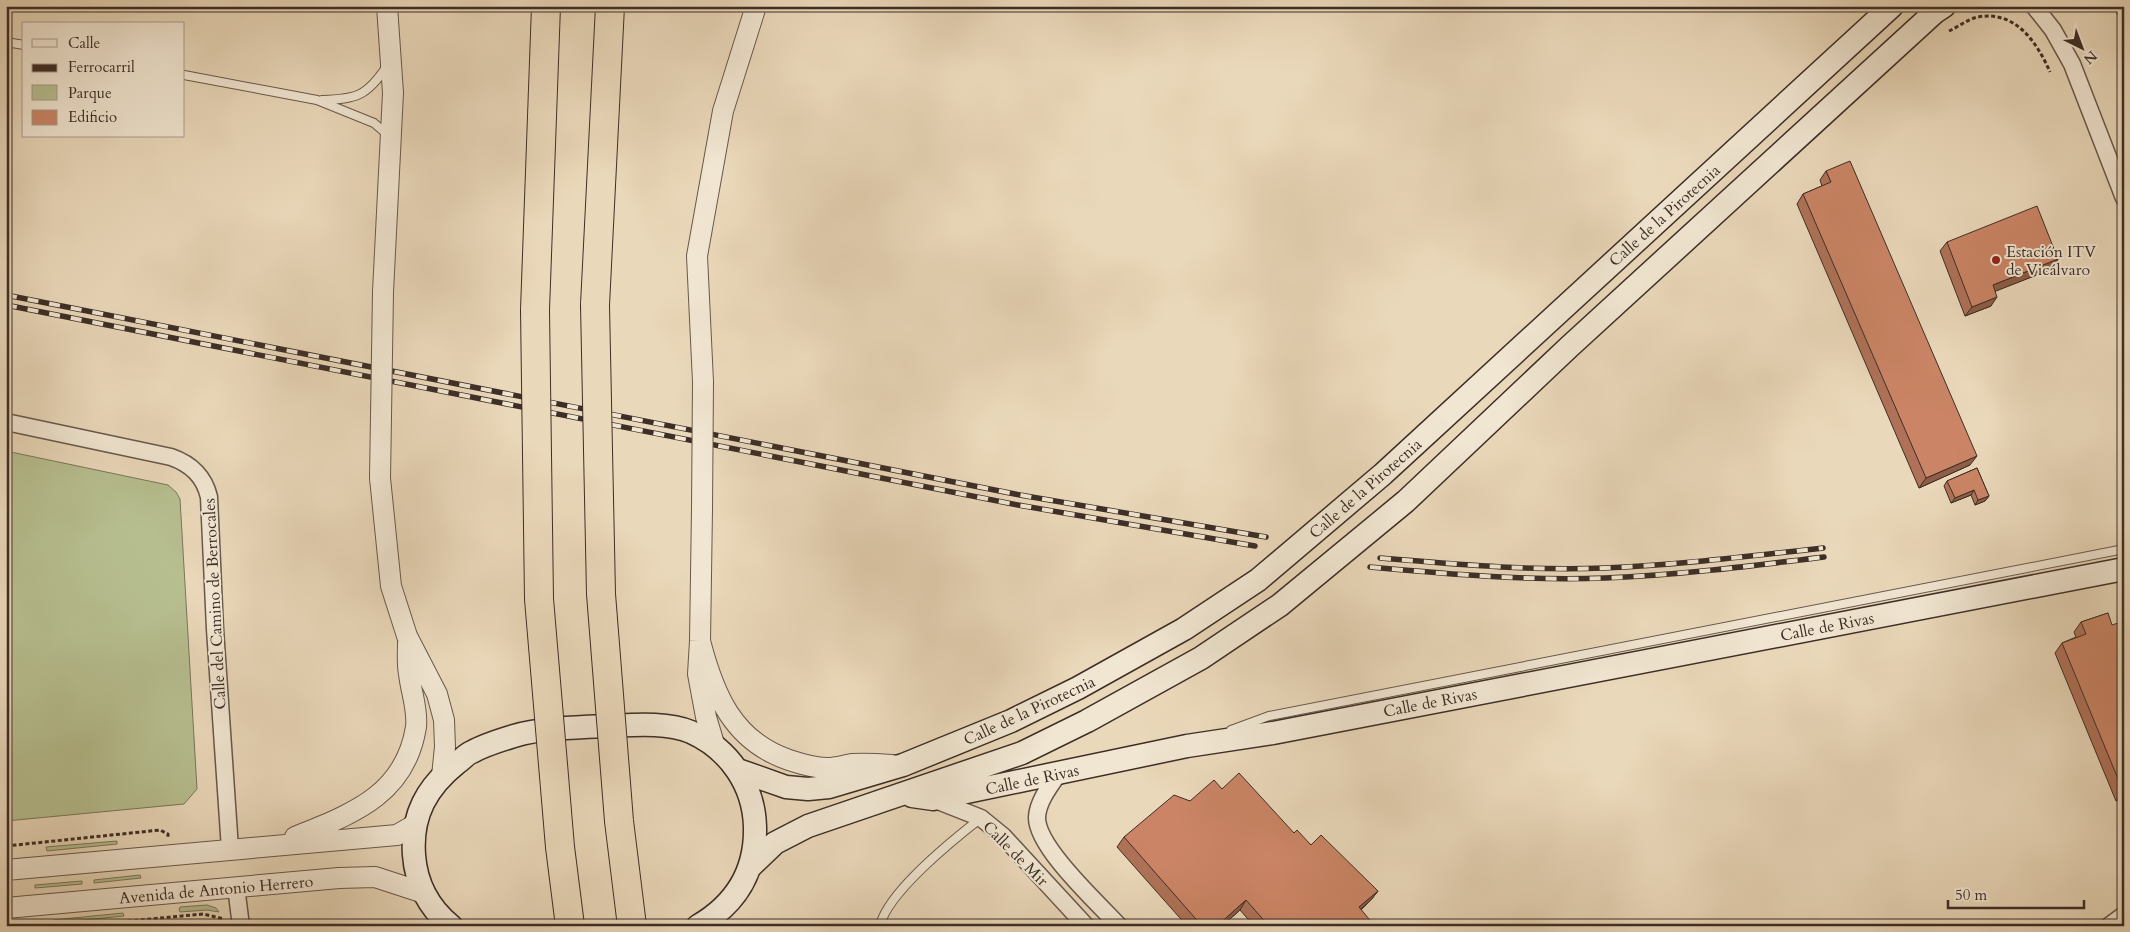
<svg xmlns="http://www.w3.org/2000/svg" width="2130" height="932" font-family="Cardo,serif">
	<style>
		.green { fill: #b7bf90; stroke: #7a765c }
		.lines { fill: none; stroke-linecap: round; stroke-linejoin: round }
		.service-casing { stroke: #68584c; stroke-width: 10 }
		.minor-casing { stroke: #68584c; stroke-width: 19 }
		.tertiary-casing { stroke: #68584c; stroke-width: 22 }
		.secondary-casing { stroke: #3d2e27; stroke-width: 25 }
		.motorway-casing { stroke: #3d2e27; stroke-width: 30 }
		.path { stroke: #3d2e27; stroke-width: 3; stroke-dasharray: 4 2.5; stroke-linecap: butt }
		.service { stroke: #f1e6d2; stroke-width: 8 }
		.minor { stroke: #f1e6d2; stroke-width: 16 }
		.tertiary { stroke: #f1e6d2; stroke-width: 20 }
		.secondary { stroke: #f1e6d2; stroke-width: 22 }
		.motorway { stroke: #ead8ba; stroke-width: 28 }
		.rail-casing { stroke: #3d2e27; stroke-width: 5.5 }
		.rail { stroke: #f1e6d2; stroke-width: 4; stroke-dasharray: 11; stroke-linecap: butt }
		.tertiary-bridge-casing { stroke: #68584c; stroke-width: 22; stroke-linecap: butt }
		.motorway-bridge-casing { stroke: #3d2e27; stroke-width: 30; stroke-linecap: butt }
		.tertiary-bridge { stroke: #f1e6d2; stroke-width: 20 }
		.motorway-bridge { stroke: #ead8ba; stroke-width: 28 }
		.wall { fill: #af7258; stroke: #3d2e27 }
		.shaded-wall { fill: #8e5d47; stroke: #3d2e27 }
		.building { fill: #cb8566; stroke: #3d2e27 }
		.poi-dot { fill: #8f2418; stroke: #f1e6d2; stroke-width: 2 }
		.labels { text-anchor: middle; stroke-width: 4; stroke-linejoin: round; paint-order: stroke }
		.street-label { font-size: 16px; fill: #3d2e27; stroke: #f1e6d2 }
		.poi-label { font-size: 16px; fill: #3d2e27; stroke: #f1e6d2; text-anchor: start }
	</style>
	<rect width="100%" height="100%" fill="#ead8ba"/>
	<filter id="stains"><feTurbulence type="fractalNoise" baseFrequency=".004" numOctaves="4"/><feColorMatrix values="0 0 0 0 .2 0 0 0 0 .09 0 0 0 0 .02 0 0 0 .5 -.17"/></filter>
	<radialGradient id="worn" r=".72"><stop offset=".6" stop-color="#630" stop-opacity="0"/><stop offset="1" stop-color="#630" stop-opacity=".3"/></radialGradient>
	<path class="green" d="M6,451l162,34 8,7 4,7 17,290 -13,15 -178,17z
		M117,841v3l-70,7 -1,-4z
		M140,875l1,3 -47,5v-3z
		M82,881v3l-47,4v-3z
		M207,905l9,3 3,4 -12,-2 -27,2 -1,-2 1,-3z
		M123,913l1,3 -71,7v-3z
		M42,921v3l-36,2v-2z"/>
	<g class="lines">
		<defs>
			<path id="service" d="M6,42l18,3
				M184,75l133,25 57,23 15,13
				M322,100c35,-1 45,-4 65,-34
				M1231,730l38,-14 855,-167
				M880,926c7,-33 74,-87 101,-108"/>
			<path id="minor" d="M2034,6l19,24 19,34 52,134
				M2123,6l1,2
				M6,422l165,35c20,7 33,19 38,40l6,132 15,220
				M1059,773c-9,13 -21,28 -22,44 -1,30 62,87 82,109
				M933,799l48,19 22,18 83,90
				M236,887l5,39
				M2109,926l15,-11"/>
			<path id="tertiary" d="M383,292l10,-199 -6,-87
				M703,382l-6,-126 26,-145 33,-105
				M380,478l11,108 16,50 30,58 7,26 1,27 -3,29
				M702,509l-2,132 -2,33 8,43 9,30
				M700,641c14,54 33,100 89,119 12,4 25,8 38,8 9,0 18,-3 26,-4 13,-1 26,0 39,1
				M295,837c56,-23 110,-41 121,-110 2,-18 -5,-35 -7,-53 -2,-10 -1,-21 -1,-31
				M6,870l391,-35 19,-11
				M6,908l333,-30 36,-1 49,16"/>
			<path id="secondary" d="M738,770l48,17 22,2 21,-2 74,-22 108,-44 67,-33 106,-59 74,-49 125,-106 509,-468
				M912,796l21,3 254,-53 86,-13 851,-164
				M751,866l24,-23 33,-17 214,-73 65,-32 114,-63 79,-53 126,-104 163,-154 366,-335 9,-6
				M451,926c-22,-18 -35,-43 -37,-71 -3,-40 13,-68 43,-92 5,-3 9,-9 15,-11 12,-7 29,-12 42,-16 25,-8 67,-9 94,-10 26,-1 58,-4 83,6 38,17 63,53 64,95 1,44 -19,77 -57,99"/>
			<path id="motorway" d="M595,305l15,-299
				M535,310l11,-304"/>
		</defs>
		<use href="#service" class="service-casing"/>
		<use href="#minor" class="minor-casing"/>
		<use href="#tertiary" class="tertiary-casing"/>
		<use href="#secondary" class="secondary-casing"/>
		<use href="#motorway" class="motorway-casing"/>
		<path class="path" d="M1949,31c9,-4 19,-12 29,-14 37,-7 59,25 72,55
			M6,846l154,-16 8,4v3
			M76,926l127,-12 21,5"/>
		<use href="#service" class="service"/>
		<use href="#minor" class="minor"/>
		<use href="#tertiary" class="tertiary"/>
		<use href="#secondary" class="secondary"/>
		<use href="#motorway" class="motorway"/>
		<defs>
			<path id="rail" d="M6,295l1014,200 246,42
				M6,305l1012,200 237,41
				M1380,558c74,6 149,13 224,10 73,-3 146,-12 219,-20
				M1370,567c78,7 156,14 235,11 74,-3 146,-12 219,-21"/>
		</defs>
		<use href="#rail" class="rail-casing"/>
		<use href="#rail" class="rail"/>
		<defs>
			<path id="tertiary-bridge" d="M380,478l3,-186
				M702,509l1,-127"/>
			<path id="motorway-bridge" d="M595,305l6,289 18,227 13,105
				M535,310l4,289 21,248 10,79"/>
		</defs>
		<use href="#tertiary-bridge" class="tertiary-bridge-casing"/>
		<use href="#motorway-bridge" class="motorway-bridge-casing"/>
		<use href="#tertiary-bridge" class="tertiary-bridge"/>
		<use href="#motorway-bridge" class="motorway-bridge"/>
	</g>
	<path class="wall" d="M1826,171l144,294 -51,23 -122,-284 6,-10 19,-8 -2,-6z
		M1947,242l111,17 -6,10 -57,22 -4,15 -26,10 -25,-65z
		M1977,468l12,28 -4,5 -10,4 -4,-10 -20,8 -7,-17 3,-5z
		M2108,613l16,185 -8,3 -61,-148 7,-10 14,-6 -2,-5 7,-10z
		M1222,789l72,44 84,58 -7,9 -10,10 12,16h-119l-14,-16 -18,16h-35l-70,-79 7,-10 66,-36z"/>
	<path class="shaded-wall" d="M2058,259l-6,10 -66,26 7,-10z
		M1997,297l-6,9 -26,10 7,-9z
		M1977,456l-7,9 -51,23 7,-10z
		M1974,490l-3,5 -20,8 4,-5z
		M1989,496l-4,5 -10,4 3,-5z
		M2124,790v8l-8,3 7,-10z
		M1378,891l-7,9 -19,17 7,-10z
		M1246,900l-6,10 -18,16h-5z"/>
	<path class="building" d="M1850,161l127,295 -51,22 -123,-284 28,-12 -5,-11z
		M2037,206l21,53 -65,26 4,12 -25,10 -25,-65z
		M1977,468l12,28 -11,4 -4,-10 -19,8 -8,-17z
		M2108,613l4,12 12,-4v169l-1,1 -61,-148 24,-9 -5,-12z
		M1239,773l55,60 3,-3 14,15 10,-10 57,56 -19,16 15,18 -1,1h-104l-23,-26 -29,26h-15l-78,-89 50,-42 16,6 24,-21 8,9z"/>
	<circle class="poi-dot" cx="1996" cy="260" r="5"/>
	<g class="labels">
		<g class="street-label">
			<text transform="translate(1664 215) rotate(-42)" y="6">Calle de la Pirotecnia</text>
			<text transform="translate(1365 488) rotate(-41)" y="6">Calle de la Pirotecnia</text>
			<text transform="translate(214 604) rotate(-93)" y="6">Calle del Camino de Berrocales</text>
			<text transform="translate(1827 626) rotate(-11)" y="6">Calle de Rivas</text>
			<text transform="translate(1430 702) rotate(-11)" y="6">Calle de Rivas</text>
			<text transform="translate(1029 710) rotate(-25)" y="6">Calle de la Pirotecnia</text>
			<text transform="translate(1032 779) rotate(-12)" y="6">Calle de Rivas</text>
			<text transform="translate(1016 853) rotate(45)" y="6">Calle de Mir</text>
			<text transform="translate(216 889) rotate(-5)" y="6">Avenida de Antonio Herrero</text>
		</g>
		<g class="poi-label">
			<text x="2006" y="257">Estación ITV<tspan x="2006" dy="18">de Vicálvaro</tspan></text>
		</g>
	</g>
	<rect width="2130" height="932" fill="none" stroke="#ead8ba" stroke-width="25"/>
	<rect x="8" y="8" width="2115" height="917" fill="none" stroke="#3d2e27" stroke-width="2.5"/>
	<rect x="12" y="12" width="2105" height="907" fill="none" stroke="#3d2e27"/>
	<rect x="22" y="22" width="162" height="115" fill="#f1e6d2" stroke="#a99c8e"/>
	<rect x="32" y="39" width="25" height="8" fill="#f1e6d2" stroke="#a99c8e"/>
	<text x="68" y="48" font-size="15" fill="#3d2e27">Calle</text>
	<rect x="32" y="64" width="25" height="8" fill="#3d2e27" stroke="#a99c8e"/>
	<text x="68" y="72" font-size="15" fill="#3d2e27">Ferrocarril</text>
	<rect x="32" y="85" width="25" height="15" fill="#b7bf90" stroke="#a99c8e"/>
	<text x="68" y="98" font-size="15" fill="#3d2e27">Parque</text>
	<rect x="32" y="110" width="25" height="15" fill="#cb8566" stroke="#a99c8e"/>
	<text x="68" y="122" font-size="15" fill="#3d2e27">Edificio</text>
	<g transform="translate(2082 48) rotate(138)" stroke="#f1e6d2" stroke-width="4" paint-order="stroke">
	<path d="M0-4L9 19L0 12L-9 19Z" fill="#3d2e27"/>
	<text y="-8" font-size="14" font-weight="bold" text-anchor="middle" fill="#3d2e27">N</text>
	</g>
	<path d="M1948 900v8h136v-8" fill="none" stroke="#3d2e27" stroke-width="2.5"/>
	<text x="1955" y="900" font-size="15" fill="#3d2e27" stroke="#f1e6d2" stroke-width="4" paint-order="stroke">50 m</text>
	<rect width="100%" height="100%" filter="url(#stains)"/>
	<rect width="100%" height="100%" fill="url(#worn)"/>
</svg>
